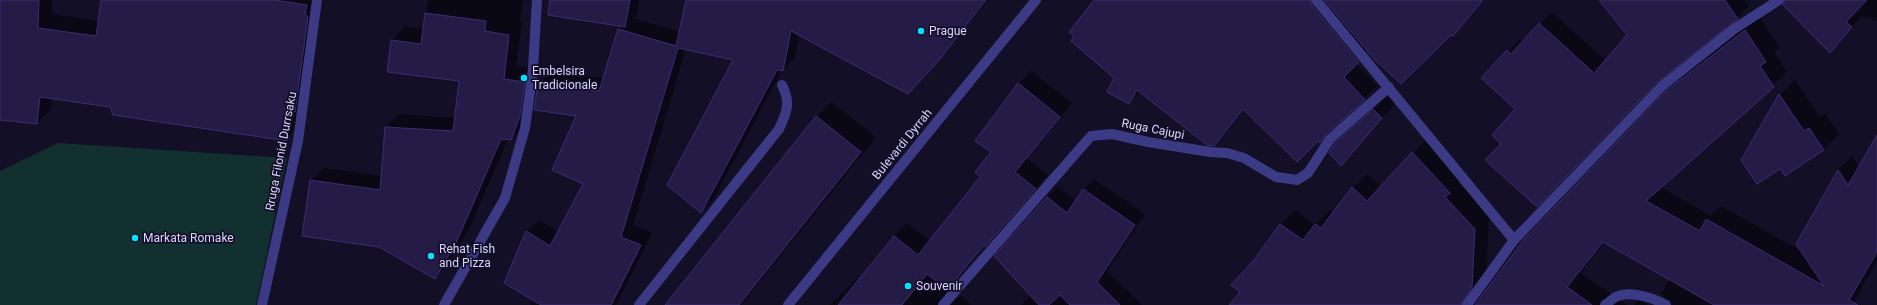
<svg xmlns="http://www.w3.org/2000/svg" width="1877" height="305" font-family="Roboto,sans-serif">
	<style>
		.green { fill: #12302f }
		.shadow { fill: #0007 }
		.building { fill: #241b47; stroke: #3b2d73 }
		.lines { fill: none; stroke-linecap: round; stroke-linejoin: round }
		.minor { stroke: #3d3a85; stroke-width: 10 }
		.poi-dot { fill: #00e5ff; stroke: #130f26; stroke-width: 1.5 }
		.labels { text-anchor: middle; stroke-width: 3.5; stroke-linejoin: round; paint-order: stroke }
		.poi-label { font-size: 12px; fill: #d9d4ff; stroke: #130f26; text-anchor: start }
		.street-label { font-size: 12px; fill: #d9d4ff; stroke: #130f26 }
	</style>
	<rect width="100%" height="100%" fill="#130f26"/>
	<path class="green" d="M58,143l229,15 -31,147h-256v-134z"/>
	<path class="shadow" d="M0,0h52v14l47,7 3,-21h217l3,3 -13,93 -5,6 -4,23 -14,14 -175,-33 -59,-8 -1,11 -14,14 -37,-4z
		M428,0h95l-3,22h2l-6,44 22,3 -14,56 -13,14h-3l-38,88 -22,38 -13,13 -125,-97 14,-13 58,8 4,-49 13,-13 57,4 4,-38 -68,-40 13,-13 19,2z
		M579,0h60l-2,14 -4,4 47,14 9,-32h299l-36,45 -32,36 -121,-47 -4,24 -13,12 -69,130 -12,12 34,-152 -49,-11 -53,176 19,8 -36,72h-86l3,-6 -6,-67 12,-12 20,12 26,-49 -8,-68 -38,-31 12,-12 53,6 15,-48 3,-4z
		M1095,0h211l6,6 5,-6h167l-31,34 -85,17 -12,12 21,23 -41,38 -16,17 -76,-32 -17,22 -14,14 -72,-54 -12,12 -13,-25z
		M1600,0h145l4,6 -12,12 -235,125 15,-34 -34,-31 37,-39 3,3 29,-30 54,49 22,-26z
		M1791,0h86v21l-15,-5 -32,36z
		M1759,16l20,31 -5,5 13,20 -126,115 50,29 10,-10 82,46 -6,-8 41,-74 14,-14 8,11 17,-16v110l-25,44h-196l9,-9 -4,-2 9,-15 -65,-37 -25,31 47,32h-396l11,-13 12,-32 27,-36 14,-14 20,15 15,-15 4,3 19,-25 14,-14 14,13 46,-48 37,39 -5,5 30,32 -3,57 -9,24 5,2 185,-206 15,-15z
		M1031,71l41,32 -45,55 21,17 -63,70 -36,44 1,5 5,5 7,-3 10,9h-142l27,-27 2,2 35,-44 13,-13 23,18 52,-64 36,-93z
		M1795,80l25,37 5,-4 14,21 -15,15 -39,26 -5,-7 -38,-8 38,-65z
		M1388,96l7,8 -54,60 9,-35z
		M831,102l45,35 -135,168h-75l150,-188z
		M1094,179l51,35 -38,57 35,34h-121l10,-10 16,-98 11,-10 18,14 7,-11z
		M1639,300l9,5h-14z"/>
	<path class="building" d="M0,0h39l-1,28 58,8 5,-36h174l32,5 -2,9 3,3 -13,95 -4,-1 -4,30 -174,-26 -3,-8 -70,-10 -3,27 -37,-4z
		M550,0h80l-5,27 -77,-12z
		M686,0h300l-46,59 -32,35 -117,-63 -8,40 -6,-1 -76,143 -34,-28 66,-125 -55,-12 -57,189 20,8 -30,60h-70l-37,-22 22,-52 24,15 33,-62 -31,-14 24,-54 -42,-6 4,-26 61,7 19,-62 58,17z
		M1094,0h216l1,4 48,58 -15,15 21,23 -39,34 -6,9 -2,-2 -21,21 -54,-53 -29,37 -7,-1 -70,-55 -8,14 -22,-12 7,-14 -43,-37 3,-5 -5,-4z
		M1324,0h159l-30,36 -2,-1 -50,49 -28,-26z
		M1599,0h126l13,19 -81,63 -120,125 -52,-47 16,-16 -9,-9 23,-26 -34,-31 26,-28 4,4 28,-31 55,50 33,-38z
		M1785,0h82l-21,22 6,5 -22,26 -47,-48z
		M425,13l61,8 -1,10 24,4 -5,44 21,3 -5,34 -9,24 -10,-1 -44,102 -22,38 -56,-32 -77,-11 8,-56 70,10 5,-63 68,4 6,-50 -72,-9 4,-32 30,4z
		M1745,30l21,32 -6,4 14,21 -128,114 54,30 6,-12 118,67 -28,-42 42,-74 10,15 29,-50v117l-28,48 9,5h-144l-111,-63 -36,45 25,18h-117l50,-67 141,-147z
		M1018,83l42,34 -45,55 21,17 -51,58 -1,-2 -37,45 -20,-16 -25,31h-64l56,-69 24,19 62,-78 -5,-5 16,-20 -16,-11z
		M1779,94l25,37 5,-3 15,22 -39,26 -5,-7 -23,15 -16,-24z
		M1373,109l9,9 -41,48 -12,-13 6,-10z
		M816,116l45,36 -122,153h-74z
		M1412,152l38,41 -5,4 30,32 -3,58 -11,18h-232l11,-13 -9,-7 23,-25 26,-36 23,16 12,-16 6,4 31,-41 15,14z
		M1083,189l52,36 -38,57 23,23h-50l-10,-10 -11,10h-10l-45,-49 53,-59 20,16z"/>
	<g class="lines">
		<path class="minor" d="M1316,0l198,240
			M262,305l36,-164 19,-141
			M444,305l61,-107 20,-70 8,-59 4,-69
			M639,305l140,-176c8,-17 12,-26 3,-44
			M788,305l248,-305
			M943,305l148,-169 21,-2 36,8 62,10 17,1 17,5 32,19 21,3 11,-7 22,-34 59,-52
			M1467,305l47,-65 148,-154 72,-57 45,-29
			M1605,305c4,-3 9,-8 13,-9 14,-5 36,2 48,9"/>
	</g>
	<g class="poi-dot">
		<circle cx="921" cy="31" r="4"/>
		<circle cx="524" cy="78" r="4"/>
		<circle cx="135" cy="238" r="4"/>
		<circle cx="431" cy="256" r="4"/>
		<circle cx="908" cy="286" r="4"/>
	</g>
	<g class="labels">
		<g class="poi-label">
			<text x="929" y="35">Prague</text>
			<text x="532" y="75">Embelsira<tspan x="532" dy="14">Tradicionale</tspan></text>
			<text x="143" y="242">Markata Romake</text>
			<text x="439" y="253">Rehat Fish<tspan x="439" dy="14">and Pizza</tspan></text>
			<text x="916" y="290">Souvenir</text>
		</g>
		<g class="street-label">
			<text transform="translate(1153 129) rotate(11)" y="4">Ruga Cajupi</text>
			<text transform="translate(902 144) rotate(-51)" y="4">Bulevardi Dyrrah</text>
			<text transform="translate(281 151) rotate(-79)" y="4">Rruga Filonid Durrsaku</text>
		</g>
	</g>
</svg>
